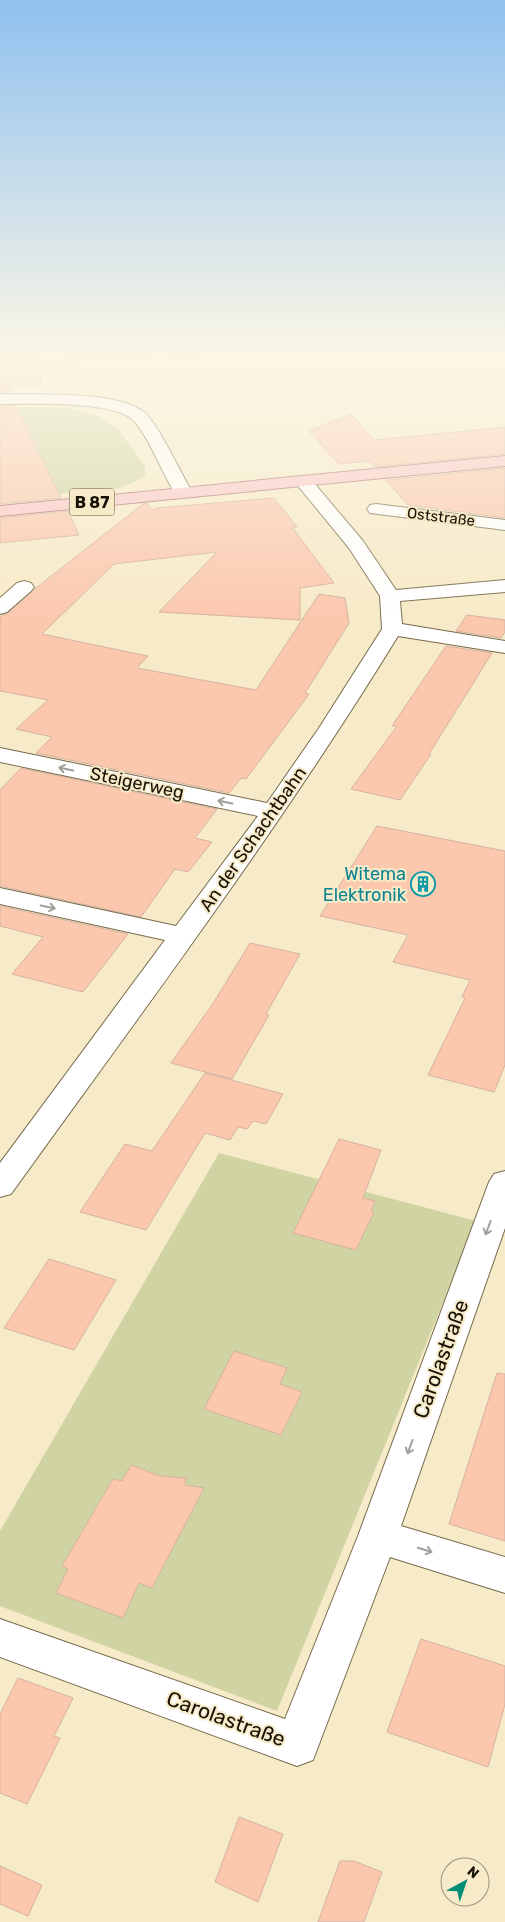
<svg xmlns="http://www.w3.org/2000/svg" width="505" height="1922" font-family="Rubik,sans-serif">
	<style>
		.green { fill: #d0d3a2 }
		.building { fill: #fbc8ae; stroke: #d5b2a1 }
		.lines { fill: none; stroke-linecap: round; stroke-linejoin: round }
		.minor-casing { stroke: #776b4d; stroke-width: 2 }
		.primary-casing { stroke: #a96e6c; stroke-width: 2 }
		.minor { fill: #fff; fill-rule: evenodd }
		.primary { fill: #fbc6c8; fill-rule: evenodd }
		.rail { stroke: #5a5340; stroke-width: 2.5; stroke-dasharray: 4.5 2.5; stroke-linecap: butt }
		.oneway { stroke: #a2a09b }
		.labels { text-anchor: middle; stroke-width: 4; stroke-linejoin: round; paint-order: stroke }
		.far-street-label { font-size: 15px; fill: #171206; stroke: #f7eac8 }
		.shield { fill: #f7eac8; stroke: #5a5340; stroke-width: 1 }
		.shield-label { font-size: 16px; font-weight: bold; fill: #171206 }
		.street-label { font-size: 18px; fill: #171206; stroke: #f7eac8 }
		.culture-label { font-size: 18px; fill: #0d838f; stroke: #f7eac8; text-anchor: end }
		.near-street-label { font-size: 21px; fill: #171206; stroke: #f7eac8 }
	</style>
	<rect width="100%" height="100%" fill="#f7eac8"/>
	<path class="green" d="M0,406l68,2 32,9 18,12 27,37v9l-6,5 -19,8 -120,12z
		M219,1153l257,68 -199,490 -277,-105v-75z"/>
	<path class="building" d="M0,350h40l1,35 -34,1 3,6h-10z
		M0,406h16l45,92 -61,6z
		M351,414l23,26 131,-13v27l-130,13 -6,-6 -30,3 -30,-33z
		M505,468v50l-97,-13 -22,-25z
		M274,498l23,29h-5l42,56 -34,5v32l-141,-8 58,-60 -103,12 -72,70 106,22 -11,12 119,22 63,-96 26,4 4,25 -44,70 4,1 -63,85 -5,-1 -12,15 -193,-40 16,-16 -36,-8 32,-29 -48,-9v-74l8,-4 28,-25 107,-84 3,-1 6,7 5,-2z
		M68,511l11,24 -79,8v-25z
		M467,615l38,5v12l-4,6 -45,-7z
		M446,646l46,7 -63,101h2l-31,46 -49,-11 46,-63h-5z
		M21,768l196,41 -22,29 17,4 -24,30 -13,-3 -34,48 -141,-31v-96z
		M377,826l128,25v214l-11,27 -66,-17 37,-77 -3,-1 8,-17 -77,-18 15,-27 -88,-19z
		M0,906l128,28 -45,58 -71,-18 31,-37 -43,-11z
		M250,943l50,11 -34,60 3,1 -37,64 -61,-16 43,-61z
		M205,1073l78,21 -17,30 -13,-3 -6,8 -9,-2 -8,13 -25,-7 -59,97 -66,-18 45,-68 27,7z
		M339,1139l42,11 -18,48 12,3 -4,10 3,1 -18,38 -63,-17z
		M49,1259l67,21 -42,70 -70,-22z
		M234,1351l53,17 -7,16 22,8 -21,43 -77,-26z
		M497,1373l8,1v167l-56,-17z
		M131,1465l29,11 26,2 -1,7 19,3 -52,100 -13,-5 -16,35 -67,-25 12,-24 -6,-3 51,-87 9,2z
		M421,1639l84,27v38l-17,63 -101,-35z
		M18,1678l55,20 -19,38 6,2 -33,66 -27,-11v-79z
		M239,1817l44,17 -25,68 -43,-20z
		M340,1861h14l28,11 -18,50h-46z
		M0,1866l42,19 -14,31 -28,-12z"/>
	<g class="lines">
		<defs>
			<path id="minor" d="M0,394c37,1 115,-4 144,18 13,10 38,63 48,80l-3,4 -6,1 -6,-1c-16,-23 -24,-52 -42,-74 -17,-22 -107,-18 -135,-18z
				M303,476l6,1 54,64 33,49 109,-10v12l-105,9 2,23 103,17v12l-107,-17c-119,194 -254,373 -387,558l-11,3v-34l165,-223 -165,-36v-16l176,38 82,-110 -258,-54v-14l267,55 52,-75 63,-99 -2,-33 -31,-48 -55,-67 3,-4z
				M376,504l129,16v10l-135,-17 -3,-4 3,-4z
				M24,581l7,2 3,4 -3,4 -24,21 -7,2v-16l17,-15z
				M505,1171v57l-104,298 104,31v36l-115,-36 -77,203 -16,6 -297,-109v-38l285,100 73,-183 131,-354 5,-8z"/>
			<path id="primary" d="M505,456v10l-505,50v-10z"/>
		</defs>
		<use href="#minor" class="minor-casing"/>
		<use href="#primary" class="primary-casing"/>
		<use href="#minor" class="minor"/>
		<use href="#primary" class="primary"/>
		<path class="rail" d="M0,361l505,-11"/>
	</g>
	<defs><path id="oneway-shaft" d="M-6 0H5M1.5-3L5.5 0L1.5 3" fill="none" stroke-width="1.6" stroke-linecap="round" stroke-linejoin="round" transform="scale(1.25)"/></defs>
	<g class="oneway">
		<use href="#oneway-shaft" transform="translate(66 769) rotate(-168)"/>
		<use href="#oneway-shaft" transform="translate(225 802) rotate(-168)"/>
		<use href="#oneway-shaft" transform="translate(48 907) rotate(12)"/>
		<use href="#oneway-shaft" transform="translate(488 1228) rotate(110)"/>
		<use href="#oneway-shaft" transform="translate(410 1447) rotate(110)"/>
		<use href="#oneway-shaft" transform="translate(425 1550) rotate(17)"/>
	</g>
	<linearGradient id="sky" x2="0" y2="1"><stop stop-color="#8fc1ef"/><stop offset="0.57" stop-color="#fbf6e6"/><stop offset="1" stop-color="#fbf6e6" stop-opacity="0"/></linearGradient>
	<rect width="505" height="619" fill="url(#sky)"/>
	<defs>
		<symbol id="building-ring" viewBox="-11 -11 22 22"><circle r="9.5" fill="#f7eac8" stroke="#0f9aa8" stroke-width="1.5"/><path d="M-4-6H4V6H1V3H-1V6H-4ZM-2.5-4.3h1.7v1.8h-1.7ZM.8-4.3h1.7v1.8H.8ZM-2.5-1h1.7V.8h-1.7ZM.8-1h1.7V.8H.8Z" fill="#0f9aa8"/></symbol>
	</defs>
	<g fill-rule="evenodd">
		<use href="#building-ring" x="409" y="870" width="28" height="28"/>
	</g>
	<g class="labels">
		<g class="far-street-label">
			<text transform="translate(441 517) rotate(7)" y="5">Oststraße</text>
		</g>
		<rect class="shield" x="69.5" y="488.5" width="45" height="27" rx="4"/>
		<g class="shield-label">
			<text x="92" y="508">B 87</text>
		</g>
		<g class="street-label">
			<text transform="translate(137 783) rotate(12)" y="6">Steigerweg</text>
			<text transform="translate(253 839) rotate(-55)" y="6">An der Schachtbahn</text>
		</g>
		<g class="culture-label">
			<text x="406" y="880">Witema<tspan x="406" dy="21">Elektronik</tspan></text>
		</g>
		<g class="near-street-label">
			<text transform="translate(441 1359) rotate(-70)" y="7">Carolastraße</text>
			<text transform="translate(226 1719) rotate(20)" y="7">Carolastraße</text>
		</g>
	</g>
	<g transform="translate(465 1882) rotate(40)"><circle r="24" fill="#f7eac8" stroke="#9d947a"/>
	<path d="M0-4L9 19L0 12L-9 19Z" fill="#028e76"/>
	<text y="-8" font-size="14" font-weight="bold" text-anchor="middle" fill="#171206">N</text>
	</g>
</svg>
